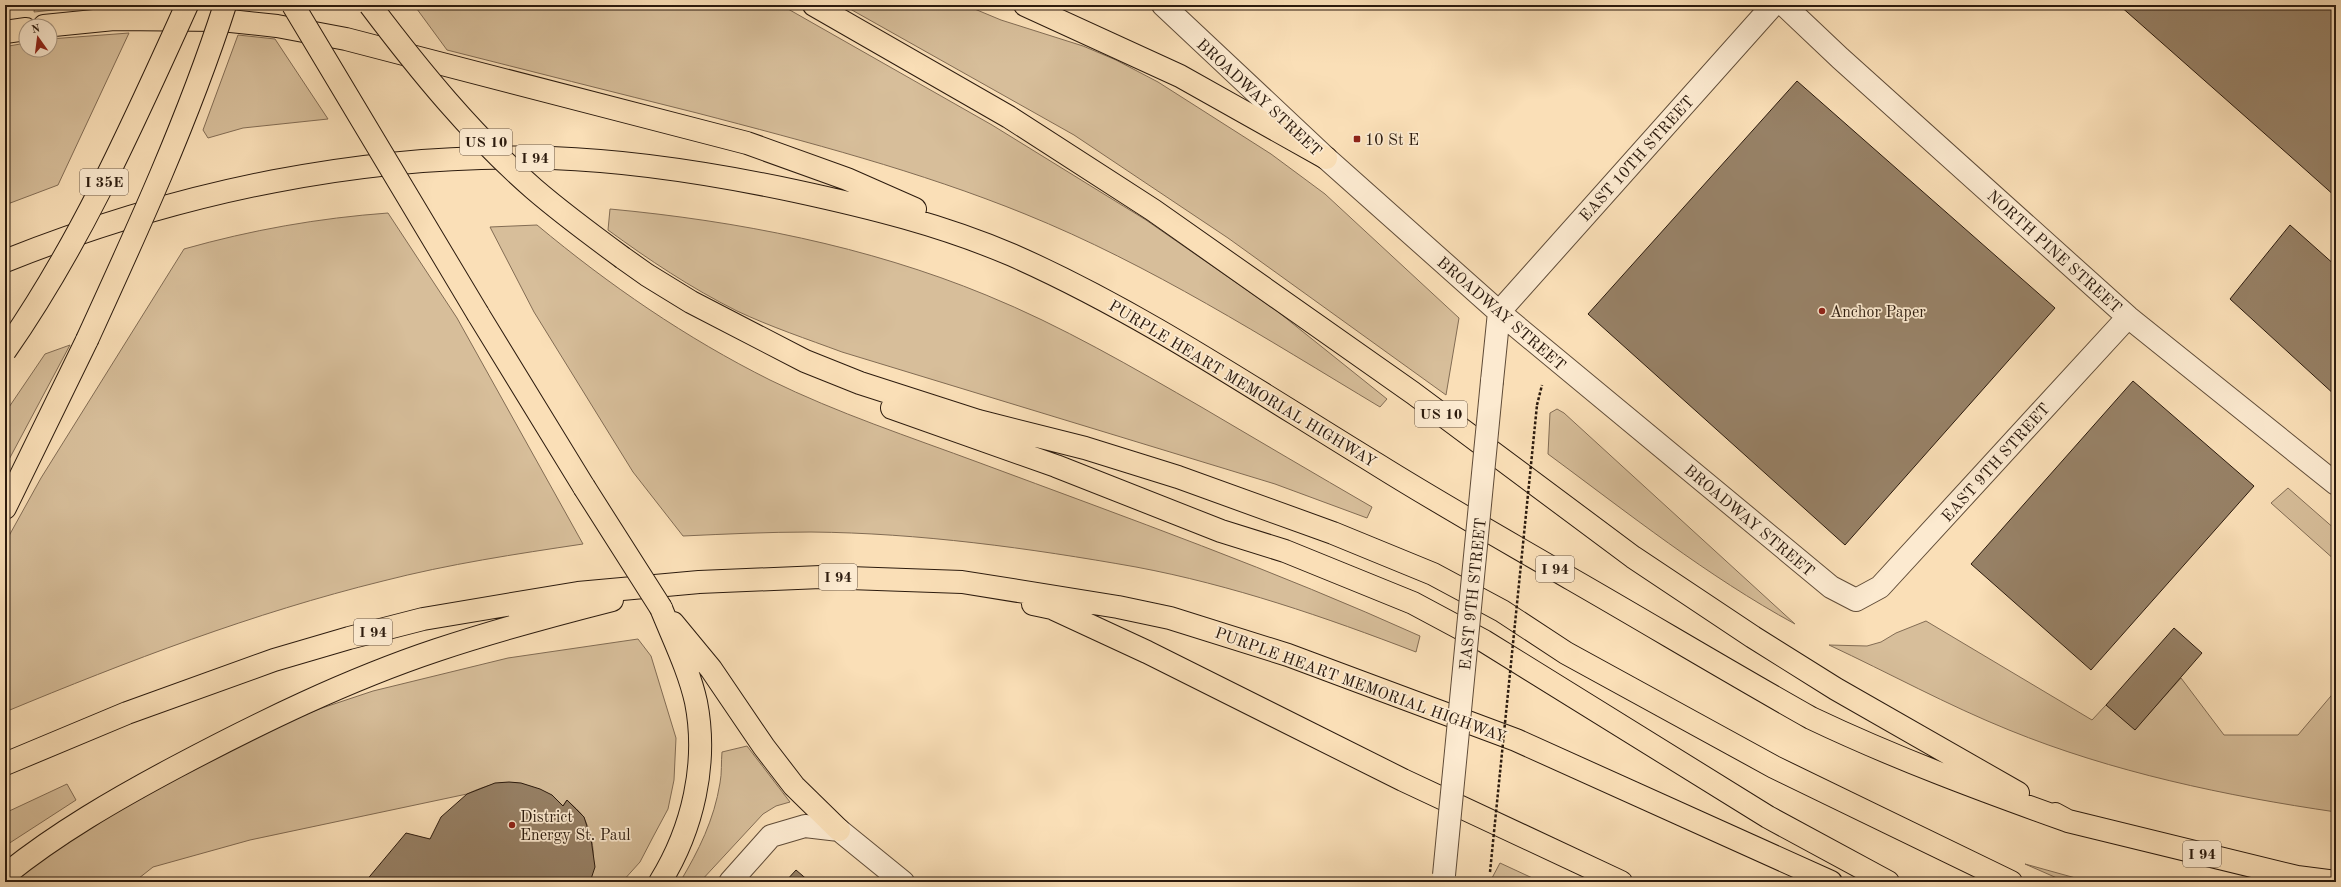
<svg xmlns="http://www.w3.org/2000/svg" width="2341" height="887" font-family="'Old Standard TT',serif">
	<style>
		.green { fill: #d7be9a; stroke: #826c54 }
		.building { fill: #978166; stroke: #2c1b0e }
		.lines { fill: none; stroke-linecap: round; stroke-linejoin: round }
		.minor-casing { stroke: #604c38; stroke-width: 24 }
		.highway-casing { stroke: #2c1b0e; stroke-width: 24 }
		.path { stroke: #2c1b0e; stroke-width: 2.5; stroke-dasharray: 3 2; stroke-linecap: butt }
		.minor { stroke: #fcead0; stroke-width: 22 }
		.highway { stroke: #fadfb7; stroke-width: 22 }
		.minor-bridge-casing { stroke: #604c38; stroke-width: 24; stroke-linecap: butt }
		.highway-bridge-casing { stroke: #2c1b0e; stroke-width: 24; stroke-linecap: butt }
		.path-bridge { stroke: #2c1b0e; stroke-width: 2.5; stroke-dasharray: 3 2; stroke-linecap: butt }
		.minor-bridge { stroke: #fcead0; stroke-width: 22 }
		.highway-bridge { stroke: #fadfb7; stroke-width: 22 }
		.poi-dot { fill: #8f2418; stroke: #fcead0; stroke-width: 1.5 }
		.labels { text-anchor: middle; stroke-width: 3.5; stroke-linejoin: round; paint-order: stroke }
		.shield { fill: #fcead0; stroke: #6a5948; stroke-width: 1 }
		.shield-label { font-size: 15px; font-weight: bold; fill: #2c1b0e }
		.street-label { font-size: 16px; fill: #2c1b0e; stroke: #fcead0 }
		.poi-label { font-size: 16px; fill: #2c1b0e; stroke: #fcead0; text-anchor: start }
	</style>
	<rect width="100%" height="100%" fill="#fadfb7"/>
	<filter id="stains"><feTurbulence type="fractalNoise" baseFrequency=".005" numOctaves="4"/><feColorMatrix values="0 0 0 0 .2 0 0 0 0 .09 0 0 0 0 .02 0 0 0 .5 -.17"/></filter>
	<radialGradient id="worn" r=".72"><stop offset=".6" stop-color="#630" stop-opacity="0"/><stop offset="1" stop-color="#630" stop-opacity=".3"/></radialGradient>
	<path class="green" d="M35,5h68l-69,7z
		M414,5h367l211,120 154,95 131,91 110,88 -7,8c-115,-69 -229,-142 -355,-193 -106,-43 -217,-72 -328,-101 -84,-21 -167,-42 -250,-63z
		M843,5h122l36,15 82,26 33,14 42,22 113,72 54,40 134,124 -13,77 -218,-157 -154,-103z
		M129,33l-71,152 -53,20v-146l4,-13 17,-3v7h24v-11z
		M238,35l37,4 53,80 -85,9 -35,10 -5,-8z
		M610,209c128,12 257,37 376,86 76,31 146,72 217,113 56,33 112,66 169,99l-5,11 -92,-34 -433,-132c-35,-13 -71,-25 -105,-41 -46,-23 -88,-51 -129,-81z
		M388,213l69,105 126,226c-67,10 -134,20 -200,37 -130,32 -255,80 -378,131v-169l36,-65 143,-229c67,-19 135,-31 204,-36z
		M537,225c72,60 149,113 233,155 67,33 140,57 210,83 148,55 296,108 440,173l-4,16c-91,-35 -184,-67 -280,-85 -107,-19 -217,-34 -325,-35 -43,0 -85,2 -128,4l-50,-64 -99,-160 -44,-85z
		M70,345l-65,122v-54l40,-59z
		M1557,409l7,4 231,211c-88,-48 -167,-111 -247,-170l2,-41z
		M2288,488l48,42v31l-65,-58z
		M1926,621l166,99 14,-15 29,24 46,-51 43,57h74l38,-45v122c-110,-16 -224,-40 -327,-82 -62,-25 -120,-57 -180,-85l38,1 14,-4 15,-9z
		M638,639l13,17 25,82 -2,42 -6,29 -15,28 -13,25 -18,20h-32c6,-21 4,-44 -6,-64 -3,-6 -11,-12 -17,-18l-4,6c-36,-26 -55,-31 -96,-12l-217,46 -97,27 -19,15h-120l44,-34 48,-32 167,-88 46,-19 54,-18 135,-33z
		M747,746l43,56 -14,4 -13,8 -63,68h-20c19,-32 34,-62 40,-99 2,-10 1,-21 2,-31z
		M67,784l9,16 -71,46v-33z
		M1500,863l41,19h-40l-9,-4z
		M2025,864l65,18h-24z"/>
	<path class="building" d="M2119,5h217v192l-46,-41z
		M1797,81l258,227 -210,237 -257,-231z
		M2290,225l46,41v130l-106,-97z
		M2133,381l121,105 -163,184 -120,-106z
		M2174,628l28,25 -67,77 -29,-25z
		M509,782l12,1 19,6 12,6 11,11 4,-6 17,17 7,22 4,28 -5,15h-225l41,-49 24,6 11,-22 26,-23 28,-11z
		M796,870l14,12h-25z"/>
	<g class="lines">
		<defs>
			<path id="minor" d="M1163,5l163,153 173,154 332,275 25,13 24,-13 248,-270
				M1784,5l56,53 288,259 208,167
				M1499,312l274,-307
				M1492,381l7,-69
				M730,882l41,-46 34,-10 34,4 64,52"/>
			<path id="highway" d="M814,5l195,112 144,93 260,183 220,164 120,80 83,52 182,104
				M1025,5l155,71 146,82
				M44,26l70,-7 107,1 56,6 69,13 401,104 100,36 68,30
				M5,32l21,-3
				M623,258l24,17 44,27 114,59 55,22 118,38 107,27 93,29 155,56 100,41 69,37 64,42 208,114 237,115
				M5,261c173,-69 360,-109 547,-103 82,3 163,16 243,33 74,16 147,34 217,64 129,57 246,137 366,210 64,40 130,77 195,115 80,46 158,93 238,138 84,40 170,72 257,103
				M478,314l106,173
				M892,408l164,58 165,65 64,20 128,52 71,38 284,176 120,65
				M5,508l82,-168
				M1033,604l19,4 95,44 256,128 218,102
				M673,623l38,46 53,78 30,39 45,44
				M5,764l122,-51 147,-53 75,-22 74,-19 155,-26 121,-11 122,-5 141,5 156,25 52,11 118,37 228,85 315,142
				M2055,814l13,7 229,56 39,5
				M5,875c52,-42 111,-76 171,-108 83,-44 171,-87 261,-117 57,-19 116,-35 175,-50
				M660,882c33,-53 48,-119 36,-180 -7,-32 -23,-64 -35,-94"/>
		</defs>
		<use href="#minor" class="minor-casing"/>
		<use href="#highway" class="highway-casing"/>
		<path class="path" d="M1537,405l5,-20"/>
		<use href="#minor" class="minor"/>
		<use href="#highway" class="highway"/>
		<defs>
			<path id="minor-bridge" d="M1444,875l48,-494"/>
			<path id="highway-bridge" d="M293,5l185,309
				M370,5c49,65 102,130 164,184 29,25 59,47 89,69
				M87,340c50,-109 101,-220 138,-335
				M5,351c75,-107 128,-227 182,-346
				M584,487l77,121"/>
		</defs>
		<use href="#minor-bridge" class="minor-bridge-casing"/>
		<use href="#highway-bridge" class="highway-bridge-casing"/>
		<path class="path-bridge" d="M1490,872l47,-467"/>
		<use href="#minor-bridge" class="minor-bridge"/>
		<use href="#highway-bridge" class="highway-bridge"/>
	</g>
	<g class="poi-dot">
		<rect x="1353" y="135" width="8" height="8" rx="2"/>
		<circle cx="1822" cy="311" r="4"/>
		<circle cx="512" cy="825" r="4"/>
	</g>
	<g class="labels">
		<g class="shield">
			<rect x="460" y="129" width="52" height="26" rx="3"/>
			<rect x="516" y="145" width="38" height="26" rx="3"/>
			<rect x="80" y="169" width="48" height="26" rx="3"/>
			<rect x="1415" y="401" width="52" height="26" rx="3"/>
			<rect x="1536" y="556" width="38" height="26" rx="3"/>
			<rect x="819" y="564" width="38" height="26" rx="3"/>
			<rect x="354" y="619" width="38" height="26" rx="3"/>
			<rect x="2183" y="841" width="38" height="26" rx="3"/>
		</g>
		<g class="shield-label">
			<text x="486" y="147">US 10</text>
			<text x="535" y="163">I 94</text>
			<text x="104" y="187">I 35E</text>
			<text x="1441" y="419">US 10</text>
			<text x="1555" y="574">I 94</text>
			<text x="838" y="582">I 94</text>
			<text x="373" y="637">I 94</text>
			<text x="2202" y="859">I 94</text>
		</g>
		<g class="street-label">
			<text transform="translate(1260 97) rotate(43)" y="6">BROADWAY STREET</text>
			<text transform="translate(1636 158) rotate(-48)" y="6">EAST 10TH STREET</text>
			<text transform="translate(2055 251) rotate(42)" y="6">NORTH PINE STREET</text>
			<text transform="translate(1502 313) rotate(41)" y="6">BROADWAY STREET</text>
			<text transform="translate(1243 383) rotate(31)" y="6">PURPLE HEART MEMORIAL HIGHWAY</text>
			<text transform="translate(1995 462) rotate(-48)" y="6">EAST 9TH STREET</text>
			<text transform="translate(1750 520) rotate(40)" y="6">BROADWAY STREET</text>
			<text transform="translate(1472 594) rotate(-84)" y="6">EAST 9TH STREET</text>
			<text transform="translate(1361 684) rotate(20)" y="6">PURPLE HEART MEMORIAL HIGHWAY</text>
		</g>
		<g class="poi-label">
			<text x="1365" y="145">10 St E</text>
			<text x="1830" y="317">Anchor Paper</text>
			<text x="520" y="822">District<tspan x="520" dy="18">Energy St. Paul</tspan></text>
		</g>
	</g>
	<rect width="2341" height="887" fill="none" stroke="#fadfb7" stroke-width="20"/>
	<rect x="6" y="6" width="2329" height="875" fill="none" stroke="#2c1b0e" stroke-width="2"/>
	<rect x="10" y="10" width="2321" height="867" fill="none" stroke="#2c1b0e"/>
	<g transform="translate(38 38) rotate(346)"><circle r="19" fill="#fcead0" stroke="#a99782"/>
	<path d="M0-3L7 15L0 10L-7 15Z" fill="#8f2418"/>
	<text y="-6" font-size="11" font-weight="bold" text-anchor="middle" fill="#2c1b0e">N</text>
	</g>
	<rect width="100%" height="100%" filter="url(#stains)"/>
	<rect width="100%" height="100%" fill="url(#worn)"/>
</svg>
